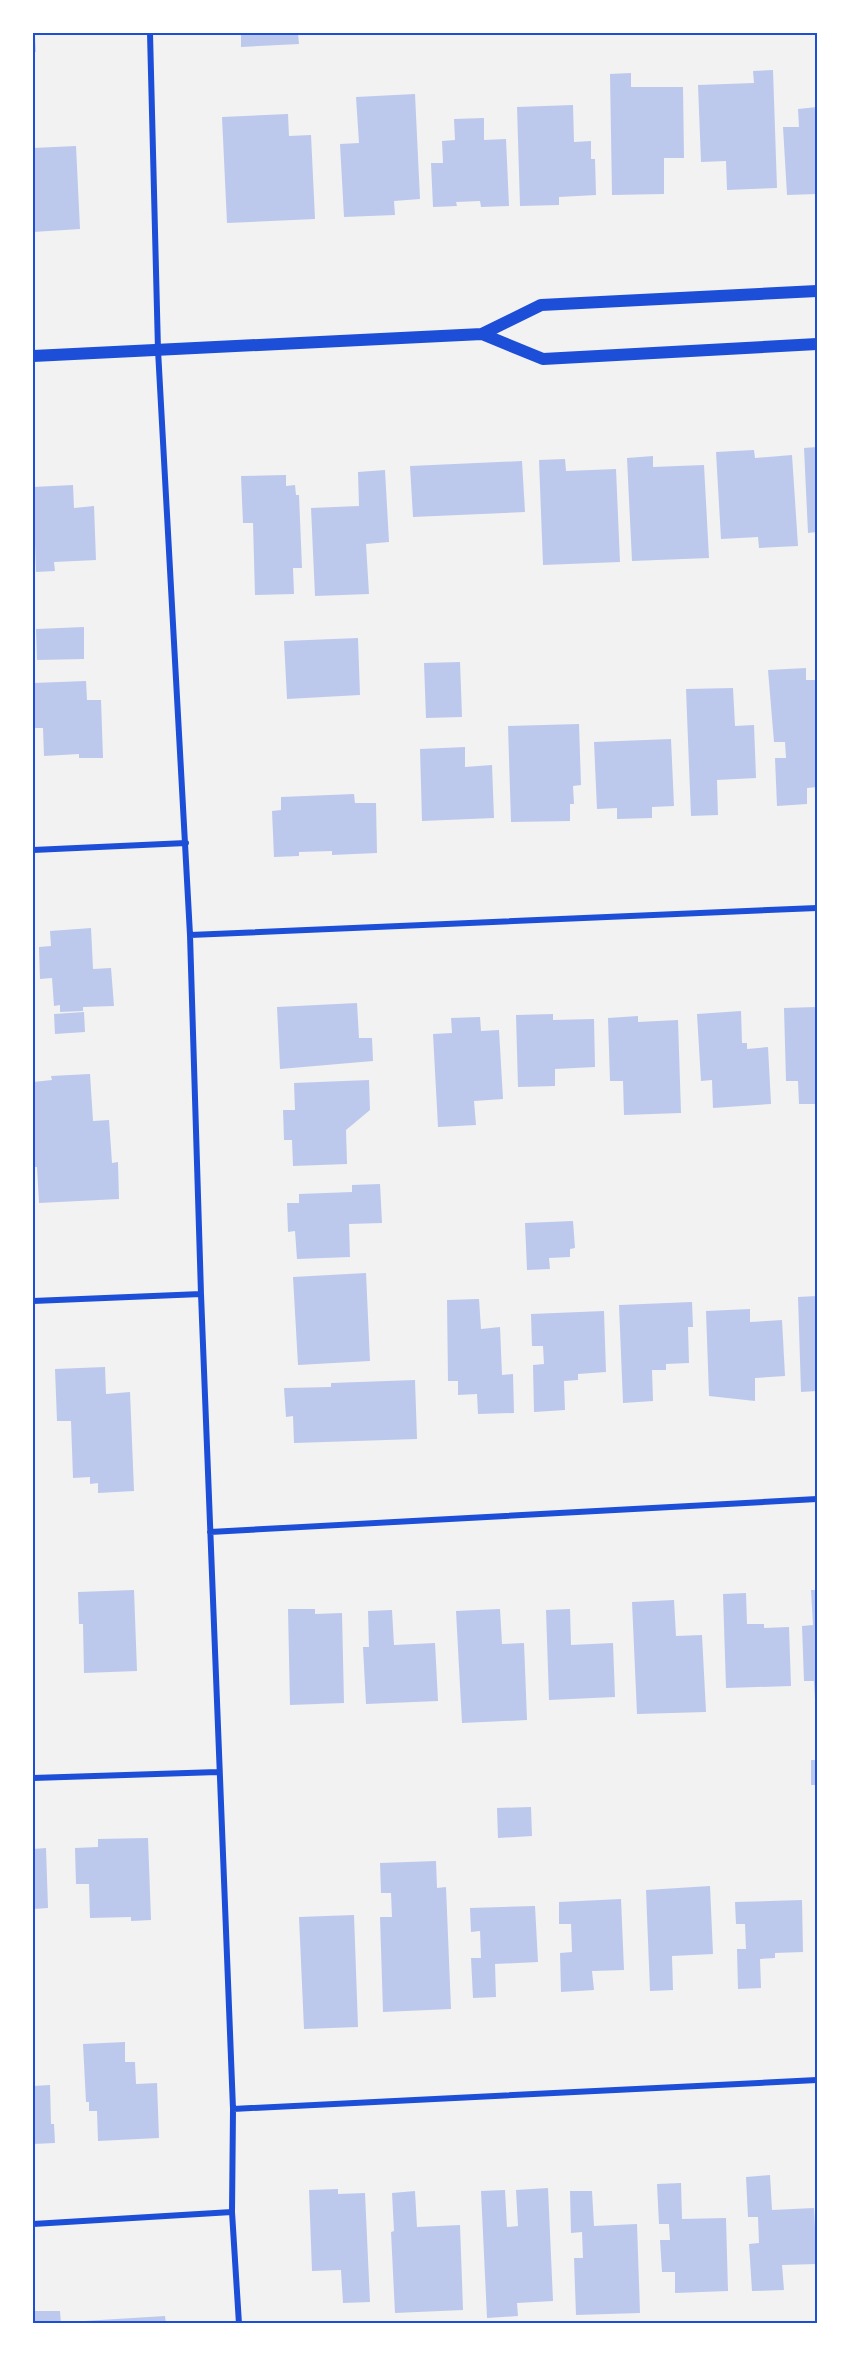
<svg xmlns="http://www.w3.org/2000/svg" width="850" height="2357" font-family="'Open Sans',sans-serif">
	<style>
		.building { fill: #bdc9ec }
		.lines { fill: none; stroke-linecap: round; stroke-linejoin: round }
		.minor { stroke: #1d4ed8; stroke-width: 6 }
		.secondary { stroke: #1d4ed8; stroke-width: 12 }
		.neatline { fill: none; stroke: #1d4ed8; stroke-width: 2 }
	</style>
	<rect width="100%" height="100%" fill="#f2f2f2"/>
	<path class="building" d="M241,33h57l1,11 -58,3z
		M33,37h2l1,15h-3z
		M773,70l4,118 -50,2 -1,-29 -25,1 -3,-77 56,-2 -1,-12z
		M631,73v14h52l1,71h-20v36l-52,1 -2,-121z
		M415,94l5,105 -26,2 1,14 -51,2 -4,-73 19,-1 -3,-46z
		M573,105l1,37 17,-1v18h4l1,36 -37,2v8l-39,1 -3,-99z
		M817,107v87l-30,1 -4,-68h16l-1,-18z
		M288,114l1,22 22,-1 4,84 -88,4 -5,-106z
		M484,118v22l22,-1 3,67 -28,1 -1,-6 -24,1 1,4 -24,1 -2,-44h12l-1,-22 13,-1 -1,-21z
		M76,146l4,83 -47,3v-84z
		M817,447v85l-9,1 -4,-85z
		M754,450l1,8 37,-3 6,91 -39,2 -1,-11 -37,2 -5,-87z
		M653,456v11l51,-2 5,93 -77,3 -5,-103z
		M565,459l1,12 50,-2 4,93 -77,3 -4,-105z
		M522,461l3,51 -112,5 -3,-51z
		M385,470l4,72 -23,2 3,50 -54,2 -4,-88 48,-2 -1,-34z
		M286,475v11l9,-1 1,10h3l3,73h-9l1,26 -39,1 -2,-72h-10l-2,-47z
		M73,485l1,23 20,-2 2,54 -42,2 1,9 -19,1 -3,-85z
		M84,627v32l-47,1 -1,-31z
		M358,638l2,57 -73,4 -3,-58z
		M460,662l2,55 -36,1 -2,-55z
		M806,668v12h11v107l-10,1v16l-30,2 -2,-48h11l-1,-16h-11l-6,-72z
		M86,681l1,19h14l2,58h-24v-4l-35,2 -1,-28h-10v-45z
		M733,688l2,38 19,-1 2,53 -39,2 1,35 -27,1 -5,-127z
		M579,724l2,61 -8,1 1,18h-4v17l-59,1 -3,-96z
		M671,739l3,67 -22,1v11l-35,1v-11l-20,1 -3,-67z
		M465,747v20l27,-2 2,53 -72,3 -2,-72z
		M354,794l1,9h21l1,50 -45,2v-4l-33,1v4l-25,1 -2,-46 9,-1v-13z
		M91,928l2,41 18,-1 3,38 -31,1v4l-23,1v-7l-6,1 -2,-28 -12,1 -1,-32 12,-1 -1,-15z
		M357,1003l2,35h13l1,23 -93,8 -3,-62z
		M816,1007l1,97h-18l-1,-23h-12l-2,-73z
		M741,1011l1,32h5v6l21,-2 3,57 -58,4 -1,-28 -11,1 -4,-67z
		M84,1012l1,20 -30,2 -1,-20z
		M553,1014v6l41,-1 1,48 -40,2v17l-37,1 -2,-72z
		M638,1016v6l40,-2 3,93 -57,2 -1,-34h-13l-2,-63z
		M480,1017l1,14 18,-1 4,69 -29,2 2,24 -38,2 -5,-93 19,-1 -1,-15z
		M90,1074l3,47 16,-1 3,43 6,-1 1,37 -80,4 -2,-36h-4v-85l19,-2 -1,-4z
		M369,1080l1,30 -24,20 1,34 -54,2 -1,-26h-8l-1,-30h12l-1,-27z
		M380,1184l2,39 -33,1 1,33 -53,2 -2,-28 -7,1 -1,-29h12v-9l53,-2v-7z
		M573,1221l2,27 -5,1v8l-21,1 1,11 -23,1 -2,-47z
		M366,1273l4,88 -72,4 -5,-88z
		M817,1296v95l-16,1 -3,-95z
		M479,1299l2,30 19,-2 2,48 11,-1 1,39 -36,1 -1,-20 -19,1v-14h-10l-1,-81z
		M692,1302l1,25h-5l1,36 -23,1v6h-14l1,31 -30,2 -4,-98z
		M750,1309v13l32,-2 3,56 -30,2v23l-46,-5 -3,-85z
		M604,1311l2,61 -28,2v6l-14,1 1,29 -31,2 -1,-47 11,-1 -1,-18h-11l-1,-32z
		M105,1367l1,27 24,-2 4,99 -36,2v-10l-8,1v-7l-17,1 -2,-57h-14l-2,-52z
		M415,1380l2,59 -123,4 -1,-27 -7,1 -2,-29 47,-1v-4z
		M134,1590l3,81 -53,2 -1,-49h-4l-1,-32z
		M811,1590h6v109h-2l-1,-18h-10l-2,-55 11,-1z
		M746,1593l1,31h17v4l25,-1 2,59 -65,2 -3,-94z
		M674,1600l2,36 26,-1 4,77 -69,2 -5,-112z
		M288,1609h27v5l27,-1 2,90 -54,2z
		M500,1609l2,35 22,-1 3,77 -65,3 -6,-112z
		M570,1609l1,36 42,-2 2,54 -66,3 -3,-90z
		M392,1610l2,35 41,-2 3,58 -72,3 -3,-57h6l-1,-36z
		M811,1760h6v25h-6z
		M531,1807l1,29 -34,2 -1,-30z
		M148,1838l3,82 -20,1v-4l-41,1 -1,-34h-13l-1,-36 23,-1v-8z
		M46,1848l2,60 -15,1v-60z
		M436,1861l1,27 9,-1 5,122 -68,3 -3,-95h12l-1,-24h-10l-1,-30z
		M710,1886l3,68 -41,2 1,34 -23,1 -4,-101z
		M621,1899l3,71 -32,1 2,19 -33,2 -1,-39 12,-1 -1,-28h-12v-22z
		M802,1900l1,52 -28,1v5l-15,1 1,29 -23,1 -1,-40h9l-1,-25h-9l-1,-22z
		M535,1906l3,56 -43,2 1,33 -23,1 -2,-40h10l-1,-27 -9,1 -1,-24z
		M354,1915l4,112 -54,2 -5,-112z
		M125,2042v20h10l1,22 21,-1 2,55 -61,3 -1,-30h-8v-9h-3l-3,-58z
		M50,2085l1,39h3l1,19 -22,1v-58z
		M770,2175l2,35 42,-2 3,56 -35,1 2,25 -32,1 -3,-47 10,-1 -1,-26h-10l-2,-40z
		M681,2183l1,36 44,-1 2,73 -53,2v-21h-13l-2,-32h10l-1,-16h-10l-2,-40z
		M548,2188l5,113 -36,2 1,13 -31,2 -6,-127 24,-1 2,37 11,-1 -2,-36z
		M338,2189v5l27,-1 5,109 -27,1 -2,-33 -29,1 -3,-81z
		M415,2191l2,36 43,-2 3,85 -68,3 -4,-81 3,-1 -2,-38z
		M570,2191h22l2,35 43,-2 3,89 -64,2 -2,-57h9l-1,-26 -11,1z
		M33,2311h27l1,13h-28z
		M165,2316l1,8h-81l-1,-3z"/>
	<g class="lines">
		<path class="minor" d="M150,33l8,317 32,585 11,359 32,815 -1,103 7,112
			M33,850l153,-7
			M190,935l627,-27
			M33,1301l168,-7
			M210,1532l607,-33
			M33,1778l185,-6
			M233,2109l584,-29
			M33,2224l199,-12"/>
		<path class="secondary" d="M482,334l61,25 274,-15
			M33,356l449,-22 59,-29 276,-14"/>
	</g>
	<rect width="850" height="2357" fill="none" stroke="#ffffff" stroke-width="69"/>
	<rect x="34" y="34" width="782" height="2288" class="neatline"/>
</svg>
